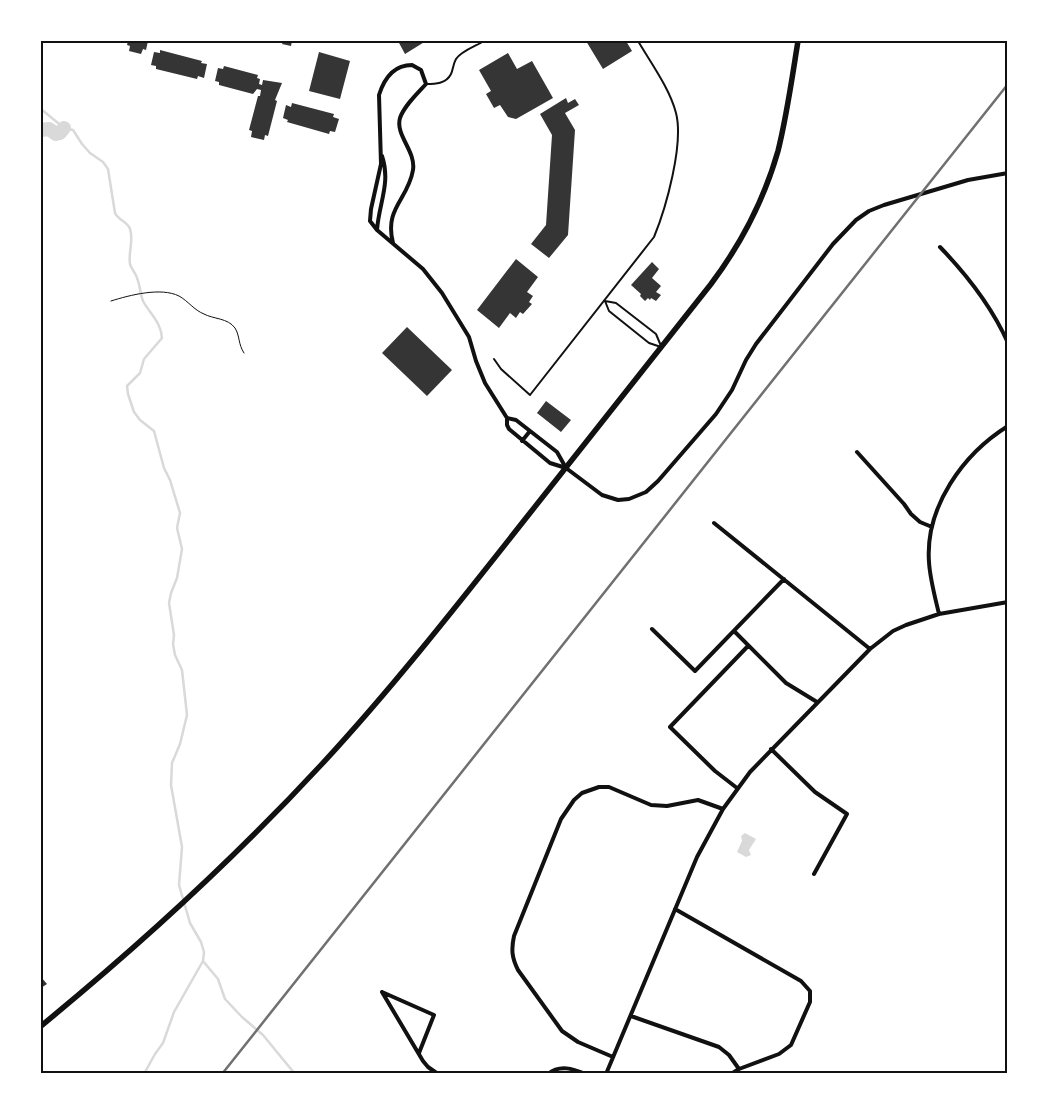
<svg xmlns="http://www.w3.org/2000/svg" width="1049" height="1115" font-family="Quicksand,sans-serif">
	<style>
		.water { fill: #d9d9d9 }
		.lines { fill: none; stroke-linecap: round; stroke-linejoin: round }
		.stream { stroke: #d9d9d9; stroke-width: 2.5 }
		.river { stroke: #d9d9d9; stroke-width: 14 }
		.building { fill: #353535 }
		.path { stroke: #111; stroke-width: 1 }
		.service { stroke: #111; stroke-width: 2 }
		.minor { stroke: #111; stroke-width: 4 }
		.secondary { stroke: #111; stroke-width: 5.5 }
		.rail { stroke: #707070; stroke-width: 2.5 }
		.neatline { fill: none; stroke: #111; stroke-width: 2 }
	</style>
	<rect width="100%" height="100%" fill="#fff"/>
	<path class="water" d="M745,833l11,6 -7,11 2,5 -5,2 -9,-5 5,-11 -1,-5z"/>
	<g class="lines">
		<path class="stream" d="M41,109l23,19 9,2 9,14 8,9 13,9 5,7 7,44c3,7 13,9 15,16 4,12 -2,24 0,35 1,5 6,9 7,14 3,7 3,15 6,23 7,13 18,21 19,37l-18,21 -4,14 -13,13 1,8 6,18 6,8 14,11 10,37 6,12 10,33 -3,15 5,21 -5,29 -6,15 -2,10 5,32 -1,9 2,11 7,15 5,45 -7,29 -8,19 -1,22 11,62 -3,38 11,38 11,19 3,10 -1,9 -29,51 -11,31 -8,11 -11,20
			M203,961l15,18 7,20 17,18 21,18 32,39"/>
		<path class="river" d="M41,130l8,-1 7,5 4,-1 4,-5"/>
	</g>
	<path class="building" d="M128,41h20l-2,9 -3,-1 -2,5 -12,-3 1,-5 -3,-1z
		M283,41h9l-1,5 -9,-2z
		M398,41h28l-21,13z
		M586,41h40l6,10 -29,18z
		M160,50l42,11 -1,2 6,1 -3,14 -6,-2 -1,3 -41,-10v-3l-5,-1 3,-13 6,1z
		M319,52l31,9 -10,38 -31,-8z
		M508,53l9,16 15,-8 21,37 -37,21 -8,-2 -8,-12 -6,3 -8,-14 5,-3 -12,-21z
		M224,66l34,9 -1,3 3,1 -1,5 3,1 1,-5 19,3 -7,17 2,1 -9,35 -3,-1 -1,5 -13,-3 1,-6 -3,-1 9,-34h2l1,-6 -4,-1 -4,5 -34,-9v-3l-4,-1 3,-13 5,1z
		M566,98l2,5 7,-4 4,6 -14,8 10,17 -7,105 -19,23 -18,-14 15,-19 6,-90 -12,-21z
		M292,103l42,11 -1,3 6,2 -4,13 -5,-1 -1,3 -42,-12 1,-2 -5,-2 3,-13 5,2z
		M516,259l22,18 -11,15 6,4 -4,6 3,2 -9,10 -3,-2 -4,6 -6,-5 -11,15 -22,-18z
		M652,262l7,7 -7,9 9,8 -5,6 5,3 -5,6 -5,-3 -1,2 -2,-2 -3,3 -5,-5 1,-2 -10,-9z
		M407,327l45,43 -25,26 -45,-43z
		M546,401l25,19 -10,12 -24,-19z
		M41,977l6,7 -6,4z"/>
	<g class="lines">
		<path class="path" d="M111,301c19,-6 50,-14 68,-5 9,5 15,14 25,18 9,5 24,4 31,14 5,8 3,16 9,25"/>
		<path class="service" d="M426,84c9,0 20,0 25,-10 2,-4 2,-10 5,-15 5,-8 20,-13 28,-18
			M605,301l11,2 40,31 5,12
			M605,301l4,10 40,32 12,4
			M494,359l7,10 29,26 124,-158c12,-29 30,-93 22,-124 -6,-24 -25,-50 -38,-72"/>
		<path class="minor" d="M377,230c2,-27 14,-47 5,-74
			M393,243c-9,-35 15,-43 20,-73 3,-19 -18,-35 -13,-52 4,-12 17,-24 26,-34l-5,-14 -9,-5c-18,0 -28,14 -33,30l2,69 -10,45 -1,12 7,9 46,39 19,24 27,44 7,24 9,22 22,35v7l2,4 41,34 16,5 36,27 16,5 11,-1 17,-7 12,-11 58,-67 16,-24 14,-30 10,-16 77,-100 23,-24 13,-9 15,-6 84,-25 40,-7
			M940,247c27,28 52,60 68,96
			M507,418l9,2 41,32 9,16
			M522,441l8,-10
			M857,452l47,52 7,10 9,8 12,5
			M714,523l156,126
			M939,614c-4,-17 -9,-35 -10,-52 -4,-55 34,-108 79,-136
			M652,629l43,42 89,-92
			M734,631l52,52 31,19
			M771,749l44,43 32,22 -33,60
			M737,788l-22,-17 -45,-44 78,-81
			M675,909l126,72 9,10v11l-19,43 -12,9 -40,15 -8,5
			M382,992l41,69 5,6 10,7
			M382,992l52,23 -15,38
			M631,1016l88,31 10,8 10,14
			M613,1057l-35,-15 -16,-11 -44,-61c-6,-12 -7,-20 -4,-34l47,-117 13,-19 8,-7 17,-6h10l42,18 16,1 31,-6 25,9
			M548,1074c12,-10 25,-5 38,0
			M606,1074l91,-217 26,-48 27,-37 120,-123 23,-18 13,-6 33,-11 69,-12"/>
		<path class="secondary" d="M41,1026c99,-81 193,-167 280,-261 74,-80 141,-166 209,-252 60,-76 121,-152 181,-229 30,-40 53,-84 67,-133 9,-36 14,-73 20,-110"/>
		<path class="rail" d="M222,1074l786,-990"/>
	</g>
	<rect width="1049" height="1115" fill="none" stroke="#ffffff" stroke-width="85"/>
	<rect x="42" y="42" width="964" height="1030" class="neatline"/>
</svg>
